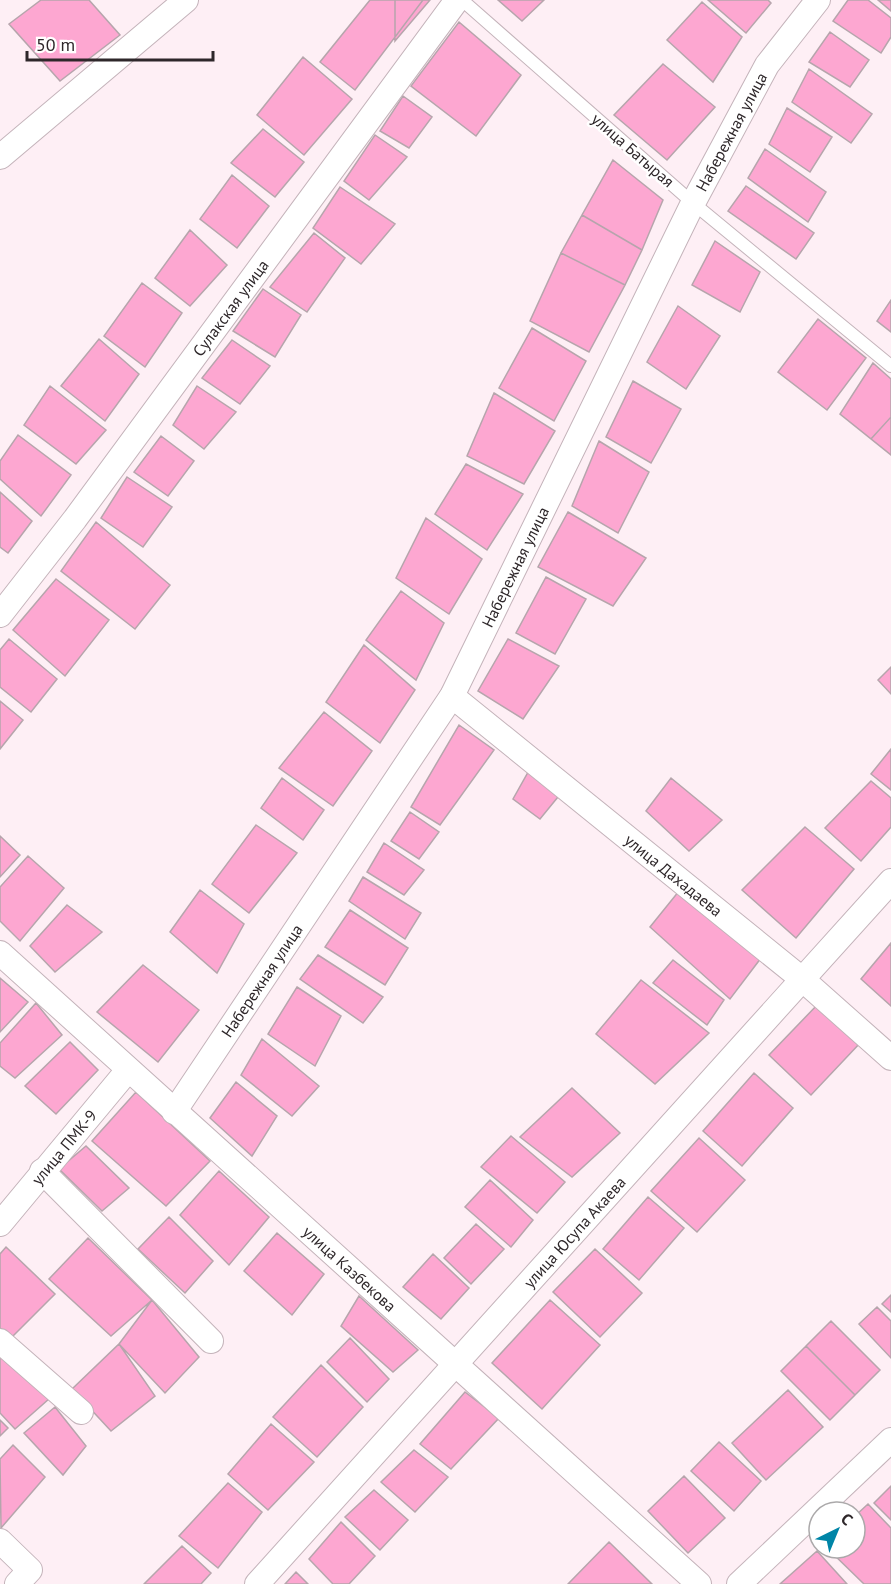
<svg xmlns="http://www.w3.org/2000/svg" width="891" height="1584" font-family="'PT Sans',sans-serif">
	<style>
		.building { fill: #fda7d1; stroke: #b6a5ac; stroke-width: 1.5 }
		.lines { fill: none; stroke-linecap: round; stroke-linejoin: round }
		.lane-casing { stroke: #c4b3ba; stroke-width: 14 }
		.street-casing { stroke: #c4b3ba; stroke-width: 26 }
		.lane { stroke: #fff; stroke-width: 12 }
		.street { stroke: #fff; stroke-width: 24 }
		.labels { text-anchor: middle; stroke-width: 5; stroke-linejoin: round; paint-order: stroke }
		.street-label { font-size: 16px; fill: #2e272a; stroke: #fff }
	</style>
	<rect width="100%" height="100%" fill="#feeff5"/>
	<path class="building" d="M41,0h48l31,35 -60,46 -51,-57z
		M370,0h53l-68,90 -35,-28z
		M395,0h35l-35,41z
		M498,0h46l-22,21z
		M708,0h60l3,3 -25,30z
		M848,0h20l23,18v19l-10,16 -48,-32z
		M878,0h13v11z
		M702,2l40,35 -29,45 -46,-42z
		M459,22l62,53 -45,61 -65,-50z
		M830,32l39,28 -19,27 -41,-25z
		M303,57l49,42 -48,56 -47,-40z
		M663,64l52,43 -48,53 -53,-45z
		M809,69l63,45 -21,29 -59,-41z
		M403,96l29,21 -23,31 -29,-17z
		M787,108l45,29 -22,35 -41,-28z
		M263,129l41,33 -29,35 -44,-34z
		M375,135l32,22 -38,43 -25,-19z
		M765,149l61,43 -18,30 -60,-44z
		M613,160l50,40 -21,50 -60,-35z
		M232,175l37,31 -32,42 -37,-29z
		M746,186l68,47 -18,26 -68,-48z
		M340,187l55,37 -34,40 -48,-36z
		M582,215l60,35 -17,35 -64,-32z
		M190,230l37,35 -37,41 -35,-28z
		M314,233l31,25 -38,54 -37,-25z
		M715,241l45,31 -20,40 -48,-27z
		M561,253l64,32 -36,67 -59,-31z
		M142,283l40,30 -37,54 -41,-31z
		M263,289l38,26 -26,42 -42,-26z
		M891,300v32l-14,-11z
		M678,306l42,30 -34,53 -39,-27z
		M818,319l48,39 -39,52 -49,-38z
		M532,328l54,33 -32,60 -55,-33z
		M99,339l40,35 -34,47 -44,-35z
		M232,340l38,26 -30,38 -38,-26z
		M873,363l18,16v76l-51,-41z
		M633,381l48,28 -30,54 -45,-26z
		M50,386l56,44 -30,34 -52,-39z
		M197,386l39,26 -32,37 -31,-24z
		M494,393l61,38 -31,53 -57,-28z
		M891,417v38l-20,-16z
		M18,435l53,40 -30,41 -41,-37v-18z
		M161,436l33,25 -26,35 -34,-24z
		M599,441l50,31 -31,61 -46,-27z
		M466,464l57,30 -36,56 -52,-36z
		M127,477l45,30 -29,40 -42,-29z
		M0,492l32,29 -24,32 -8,-6z
		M568,512l78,46 -33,48 -75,-39z
		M426,518l56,41 -33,55 -53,-36z
		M96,522l74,63 -35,44 -74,-58z
		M546,577l40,22 -31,55 -39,-21z
		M56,579l53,41 -44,56 -52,-46z
		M401,591l43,32 -28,57 -50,-40z
		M9,639l48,40 -26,33 -31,-25v-37z
		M508,639l51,27 -36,53 -45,-28z
		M364,645l51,45 -35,53 -54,-41z
		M891,667v27l-13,-14z
		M0,701l23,19 -23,29z
		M324,712l48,39 -39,55 -54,-38z
		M459,725l35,25 -54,75 -29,-18z
		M891,749v41l-20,-16z
		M531,767l31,25 -22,27 -27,-20z
		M282,778l42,32 -21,30 -42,-32z
		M671,778l51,42 -33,31 -43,-40z
		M871,781l20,17v29l-30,34 -36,-33z
		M410,812l29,20 -20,27 -28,-18z
		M256,825l41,28 -48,60 -37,-29z
		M805,827l49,42 -58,69 -54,-48z
		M0,836l20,19 -20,22z
		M384,843l40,27 -20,25 -37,-23z
		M28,856l36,32 -44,53 -20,-20v-34z
		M363,877l58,36 -16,26 -56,-38z
		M200,890l44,34 -27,49 -47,-41z
		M679,891l82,67 -31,41 -80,-72z
		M67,905l35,27 -47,40 -25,-26z
		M350,910l58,38 -23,37 -60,-38z
		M891,943v63l-30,-27z
		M318,955l65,42 -20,26 -63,-44z
		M673,960l51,40 -17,25 -54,-42z
		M143,965l56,45 -41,52 -61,-50z
		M0,978l28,24 -28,30z
		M641,980l68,53 -54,51 -59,-50z
		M297,987l44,29 -26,50 -47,-32z
		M36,1003l26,32 -47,43 -15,-12v-23z
		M819,1003l42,39 -50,53 -42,-40z
		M262,1039l57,47 -27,30 -51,-41z
		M70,1042l28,28 -42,44 -31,-28z
		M754,1073l39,35 -51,58 -39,-35z
		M236,1082l41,34 -25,40 -42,-38z
		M572,1088l48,45 -48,44 -52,-40z
		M136,1092l74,69 -44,45 -74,-65z
		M511,1136l54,46 -28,31 -56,-46z
		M699,1138l46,42 -48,52 -46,-41z
		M86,1146l43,42 -27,23 -43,-42z
		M219,1171l50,46 -40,48 -49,-50z
		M490,1180l43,40 -22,27 -46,-40z
		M648,1197l36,31 -45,52 -36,-31z
		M169,1217l44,44 -28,32 -47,-44z
		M476,1224l28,25 -33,35 -27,-26z
		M277,1233l47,41 -32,41 -48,-44z
		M88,1238l64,62 -41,36 -62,-57z
		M6,1247l49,47 -44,44 -11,-10v-74z
		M595,1249l47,44 -42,44 -47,-45z
		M433,1254l36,34 -28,31 -38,-32z
		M891,1295v17l-9,-8z
		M359,1296l59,54 -25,22 -52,-46z
		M152,1300l47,57 -34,36 -46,-49z
		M550,1300l50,45 -58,64 -50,-46z
		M877,1307l14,14v37l-32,-34z
		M831,1321l49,49 -25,25 -49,-49z
		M350,1338l39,41 -22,23 -40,-40z
		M119,1344l36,52 -44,35 -39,-42z
		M806,1346l49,49 -25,25 -49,-49z
		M0,1351l50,47 -35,31 -15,-16z
		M321,1365l42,42 -46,50 -44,-40z
		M788,1390l35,37 -57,53 -34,-37z
		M465,1392l34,26 -48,51 -31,-25z
		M55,1407l31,39 -23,29 -39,-42z
		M0,1420l8,8 -8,8z
		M271,1424l43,38 -46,48 -40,-36z
		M719,1442l42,39 -27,30 -43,-40z
		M13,1445l32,32 -44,51 -1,-69z
		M414,1450l34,27 -33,35 -34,-30z
		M684,1476l41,42 -37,35 -40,-42z
		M228,1483l34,29 -44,56 -39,-32z
		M891,1486v34l-17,-17z
		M374,1490l34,30 -28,30 -35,-33z
		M868,1504l23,24v56h-27l-37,-36h28v-32z
		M341,1522l34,34 -26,28h-16l-24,-25z
		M609,1542l43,42h-84z
		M182,1546l29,27 -10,11h-57z
		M817,1551l30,33h-67z
		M296,1572l12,12h-23z"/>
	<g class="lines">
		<defs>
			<path id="lane" d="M462,0l231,203 198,163"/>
			<g id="street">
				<path d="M0,157l186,-157"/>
				<path id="s1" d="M0,615l75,-96 382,-519"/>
				<path id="s2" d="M452,696l350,283 89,79"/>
				<path id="s3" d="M0,953l699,631"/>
				<path id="s4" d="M174,1112l278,-416 241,-493 74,-138 51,-65"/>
				<path d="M42,1171l169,170"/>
				<path id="s5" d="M0,1224l128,-154"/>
				<path d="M0,1341l81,71"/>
				<path d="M0,1541l30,29 -13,14"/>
				<path id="s6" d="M257,1584l634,-703"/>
				<path d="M739,1584l152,-144"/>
			</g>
		</defs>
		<use href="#lane" class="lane-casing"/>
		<use href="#street" class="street-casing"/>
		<use href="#lane" class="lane"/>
		<use href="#street" class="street"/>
	</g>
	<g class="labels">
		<g class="street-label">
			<text dy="6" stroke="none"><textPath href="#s4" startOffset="1130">Набережная улица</textPath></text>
			<text transform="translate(633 150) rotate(41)" y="6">улица Батырая</text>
			<text dy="6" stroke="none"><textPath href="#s1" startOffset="384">Сулакская улица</textPath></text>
			<text dy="6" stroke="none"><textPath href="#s4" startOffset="644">Набережная улица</textPath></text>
			<text dy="6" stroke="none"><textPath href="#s2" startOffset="285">улица Дахадаева</textPath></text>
			<text dy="6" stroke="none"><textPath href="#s4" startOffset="158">Набережная улица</textPath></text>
			<text dy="6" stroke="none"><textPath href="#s5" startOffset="100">улица ПМК-9</textPath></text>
			<text dy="6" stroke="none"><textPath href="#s6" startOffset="474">улица Юсупа Акаева</textPath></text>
			<text dy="6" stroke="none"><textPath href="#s3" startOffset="471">улица Казбекова</textPath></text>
		</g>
	</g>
	<g transform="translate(837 1530) rotate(43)"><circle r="28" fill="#ffffff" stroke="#aba9aa" stroke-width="1.5"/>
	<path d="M0-4.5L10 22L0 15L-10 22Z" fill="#0085a7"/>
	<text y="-9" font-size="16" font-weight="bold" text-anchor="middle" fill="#2e272a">С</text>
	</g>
	<path d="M27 51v9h186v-9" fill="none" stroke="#2e272a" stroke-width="3"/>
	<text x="36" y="51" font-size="18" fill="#2e272a" stroke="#ffffff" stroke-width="4.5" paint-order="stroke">50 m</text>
</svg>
